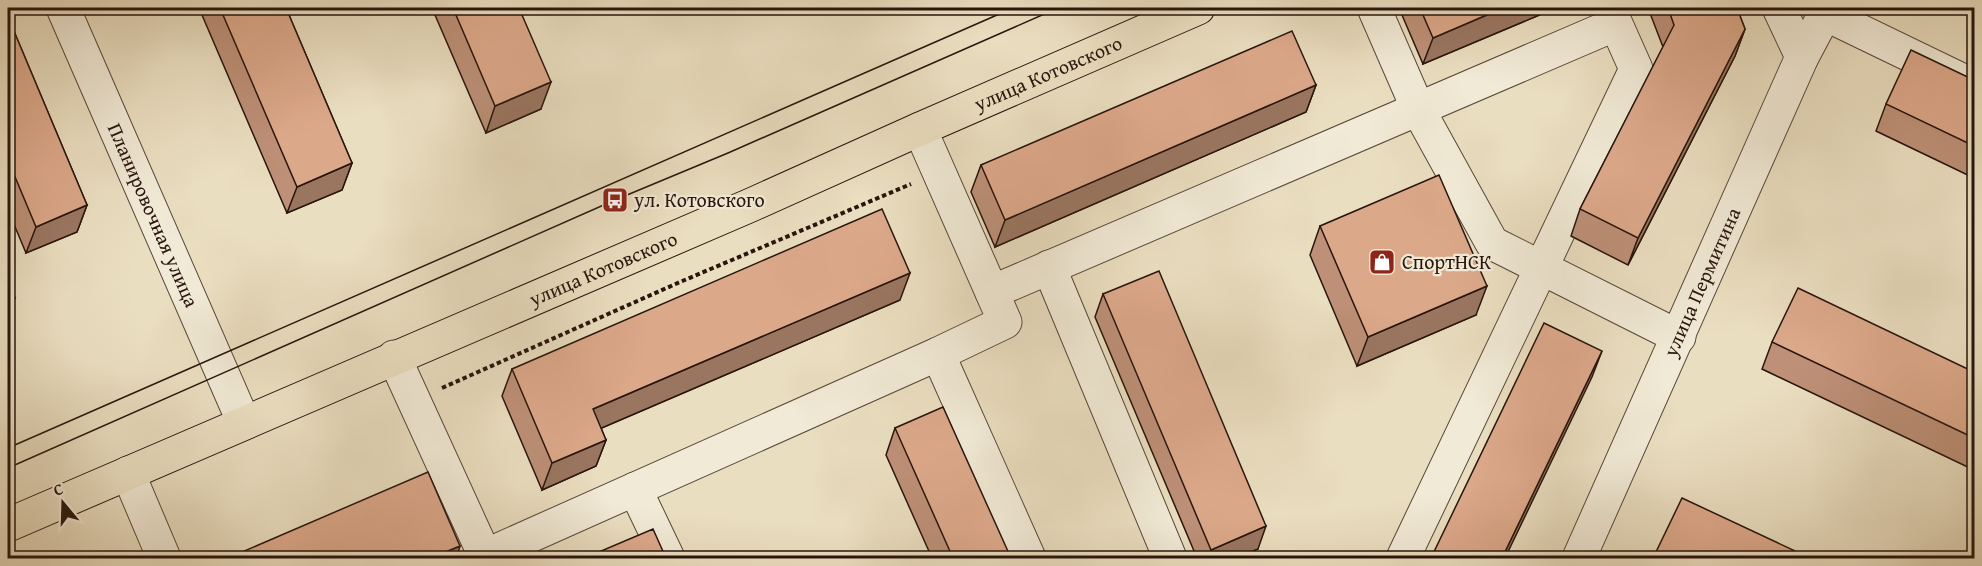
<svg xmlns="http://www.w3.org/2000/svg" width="1982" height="566" font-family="'Gentium Book Plus',serif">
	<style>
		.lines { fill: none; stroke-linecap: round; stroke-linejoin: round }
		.minor-casing { stroke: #58473a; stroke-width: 35 }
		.major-casing { stroke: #28150d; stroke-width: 35 }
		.path { stroke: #28150d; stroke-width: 4; stroke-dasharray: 4.5 3; stroke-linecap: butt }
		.minor { stroke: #f1ead6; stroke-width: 33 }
		.major { stroke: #eadec0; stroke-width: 33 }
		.tram { stroke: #28150d; stroke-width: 1.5 }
		.wall { fill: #bd9077; stroke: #28150d; stroke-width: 1.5 }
		.shaded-wall { fill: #9a7661; stroke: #28150d; stroke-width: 1.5 }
		.building { fill: #dca88a; stroke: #28150d; stroke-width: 1.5 }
		.labels { text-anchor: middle; stroke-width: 4.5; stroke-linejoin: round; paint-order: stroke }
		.street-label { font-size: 20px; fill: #28150d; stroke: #f1ead6 }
		.poi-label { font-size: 20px; fill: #28150d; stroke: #f1ead6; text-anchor: start }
	</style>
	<rect width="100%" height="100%" fill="#eadec0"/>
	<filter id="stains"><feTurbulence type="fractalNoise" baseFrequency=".00333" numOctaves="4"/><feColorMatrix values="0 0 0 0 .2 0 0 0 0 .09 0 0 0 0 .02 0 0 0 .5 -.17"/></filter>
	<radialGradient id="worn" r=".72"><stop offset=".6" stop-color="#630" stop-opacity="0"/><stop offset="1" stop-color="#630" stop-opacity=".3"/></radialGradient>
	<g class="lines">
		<defs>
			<g id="minor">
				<path id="s1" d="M63,8l181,415"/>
				<path d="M1374,8l44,101 74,134 187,94"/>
				<path d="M1779,8l23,49"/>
				<path d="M1825,14l149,72"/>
				<path d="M1049,267l121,291"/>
				<path d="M992,292l624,-268 20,45 -233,489"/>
				<path d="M938,354l91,204"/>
				<path d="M394,357l91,199 -5,2"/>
				<path d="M128,473l36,85"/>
				<path d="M635,489l33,69"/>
				<path d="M485,556l453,-202 67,-32 -85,-193"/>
				<path id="s2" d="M1579,558l223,-501 26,-49"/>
			</g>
			<g id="major">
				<path id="s3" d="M8,525l743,-320 169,-76 278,-121"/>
			</g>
		</defs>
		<use href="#minor" class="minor-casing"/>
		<use href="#major" class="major-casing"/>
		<path class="path" d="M442,388l238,-106 231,-98"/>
		<use href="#minor" class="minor"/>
		<use href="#major" class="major"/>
		<path class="tram" d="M8,448l1005,-440
			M8,468l607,-268 113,-47 330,-145"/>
	</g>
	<path class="wall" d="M199,8h87l66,155 -10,27 -55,23z
		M432,8h87l22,101 -55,24z
		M1399,8h157l-133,56z
		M1648,8h89l8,21 -10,27 -107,209 -57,-29 9,-27 83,-162z
		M8,17l79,188 -10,27 -51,21 -18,-43z
		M1974,80v98l-98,-47 10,-27z
		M1316,85l-10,27 -311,135 -24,-55 10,-27z
		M1320,226l156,89 -119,51 -47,-111z
		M1103,294l155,255 -23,9h-38l-102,-241z
		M900,300l-299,128 5,12 -10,26 -54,24 -40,-94 10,-27z
		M1772,342l202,30v98l-212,-101z
		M895,428l116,130h-79l-46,-103z
		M1656,552l154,6h-156z"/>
	<path class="shaded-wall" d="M1503,8h53l-133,56 10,-26z
		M1745,29l-10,27 -107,209 10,-27z
		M551,82l-10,27 -55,24 9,-27z
		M1316,85l-10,27 -311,135 10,-27z
		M352,163l-10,27 -55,23 10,-26z
		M87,205l-10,27 -51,21 10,-26z
		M910,273l-10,27 -317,136 10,-27z
		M1487,286l-11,29 -119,51 11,-29z
		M15,298l-7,19v-16z
		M1602,351l-10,26 -87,181h-3z
		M606,440l-10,26 -54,24 10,-27z
		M1266,526l-8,23 -23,9h-28l4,-8z
		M460,546l-2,7 -13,5h-14z"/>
	<path class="building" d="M220,8h66l66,155 -55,24z
		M453,8h66l32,74 -56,24z
		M1420,8h83l-70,30z
		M1668,8h69l8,21 -107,209 -58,-29 94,-184z
		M8,17l79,188 -51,22 -28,-67z
		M1292,31l24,54 -311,135 -24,-55z
		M1911,50l63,30v66l-88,-42z
		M1439,175l48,111 -119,51 -48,-111z
		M882,209l28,64 -317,136 13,31 -54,23 -40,-94z
		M1159,271l107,255 -55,24 -108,-256z
		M8,282l7,16 -7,3z
		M1798,288l176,84v66l-202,-96z
		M1544,323l58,28 -100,207h-71z
		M943,407l68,151h-58l-58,-130z
		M428,472l32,74 -29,12h-203z
		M1682,498l128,60h-141l-13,-6z
		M653,529l13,29h-78l-1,-1z
		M97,555l1,3h-9z"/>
	<defs>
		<symbol id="bus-square" viewBox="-11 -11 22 22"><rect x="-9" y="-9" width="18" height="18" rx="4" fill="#8f2418" stroke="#f1ead6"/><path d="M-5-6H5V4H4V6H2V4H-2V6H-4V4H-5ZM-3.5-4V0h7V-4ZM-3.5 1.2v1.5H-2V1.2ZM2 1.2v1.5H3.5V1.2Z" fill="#fff"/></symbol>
		<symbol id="shop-square" viewBox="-11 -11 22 22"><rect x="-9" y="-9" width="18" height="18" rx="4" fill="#8f2418" stroke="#f1ead6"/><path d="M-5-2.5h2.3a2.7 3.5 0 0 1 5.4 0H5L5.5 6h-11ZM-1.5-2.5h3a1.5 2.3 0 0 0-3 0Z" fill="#fff"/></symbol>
	</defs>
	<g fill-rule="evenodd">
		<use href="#bus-square" x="600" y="185" width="30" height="30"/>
		<use href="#shop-square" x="1367" y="247" width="30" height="30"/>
	</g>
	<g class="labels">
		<g class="street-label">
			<text dy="7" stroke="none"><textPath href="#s3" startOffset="1134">улица Котовского</textPath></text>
			<text dy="7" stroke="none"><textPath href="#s1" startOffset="226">Планировочная улица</textPath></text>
			<text dy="7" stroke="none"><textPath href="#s3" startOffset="648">улица Котовского</textPath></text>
			<text dy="7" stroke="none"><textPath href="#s2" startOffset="302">улица Пермитина</textPath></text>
		</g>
		<g class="poi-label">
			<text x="634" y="207">ул. Котовского</text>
			<text x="1402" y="269">СпортНСК</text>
		</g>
	</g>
	<rect width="1982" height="566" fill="none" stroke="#eadec0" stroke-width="30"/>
	<rect x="9" y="9" width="1964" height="548" fill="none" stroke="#28150d" stroke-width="3"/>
	<rect x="15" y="15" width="1952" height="536" fill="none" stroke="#28150d" stroke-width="1.5"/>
	<g transform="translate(63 503) rotate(341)" stroke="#f1ead6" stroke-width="4.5" paint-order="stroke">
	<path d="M0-4.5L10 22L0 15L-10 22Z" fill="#28150d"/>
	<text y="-9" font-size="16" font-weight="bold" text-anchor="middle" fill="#28150d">С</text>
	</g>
	<rect width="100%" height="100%" filter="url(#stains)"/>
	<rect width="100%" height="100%" fill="url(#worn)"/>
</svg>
